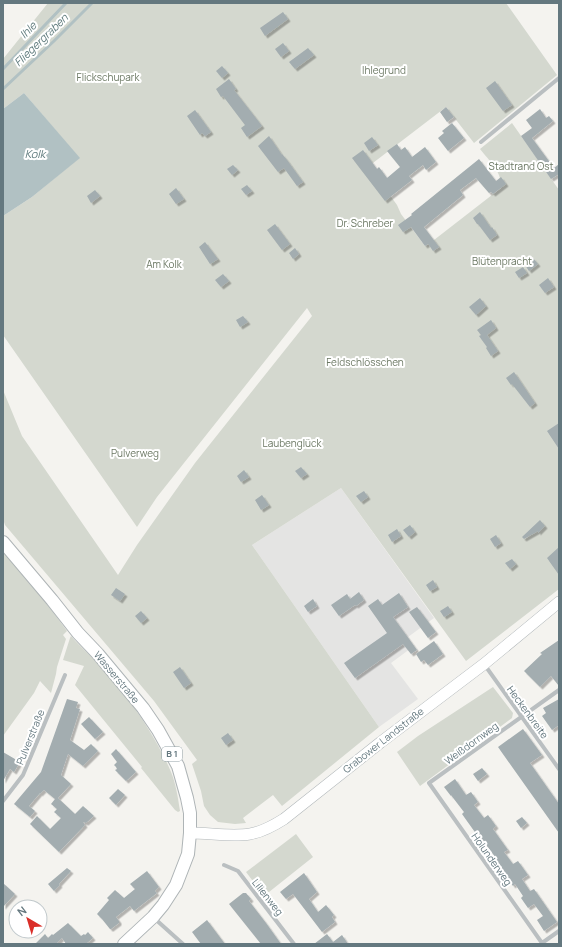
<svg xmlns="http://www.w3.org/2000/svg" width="562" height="947" font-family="Manrope,sans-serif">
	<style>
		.built { fill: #e4e4e3 }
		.green { fill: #d4d8cf }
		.water { fill: #b1c1c3 }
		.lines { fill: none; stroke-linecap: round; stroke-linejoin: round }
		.stream { stroke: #b1c1c3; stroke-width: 3 }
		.building { fill: #a3adb0; filter: url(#shadow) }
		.secondary-casing { stroke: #afb5b8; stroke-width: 12 }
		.primary-casing { stroke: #aeb4b6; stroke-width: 14 }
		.street { stroke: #babfc1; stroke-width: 4 }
		.secondary { stroke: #fff; stroke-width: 11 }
		.primary { stroke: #fff; stroke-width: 12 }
		.labels { text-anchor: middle; stroke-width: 4; stroke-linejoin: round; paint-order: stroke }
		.shield { fill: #fff; stroke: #92a0a5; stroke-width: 1 }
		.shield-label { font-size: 9px; font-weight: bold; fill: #64787f }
		.park-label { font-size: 10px; fill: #6a7762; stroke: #fff }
		.street-label { font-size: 10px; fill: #64787f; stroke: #fff }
		.water-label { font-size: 11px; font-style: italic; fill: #5f7b7d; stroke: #fff }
	</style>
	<defs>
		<filter id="shadow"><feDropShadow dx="2.5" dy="2.5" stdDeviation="0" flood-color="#0004"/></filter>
	</defs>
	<rect width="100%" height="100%" fill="#f4f3ef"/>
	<path class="built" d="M341,488l93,130 -26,19 6,9 -23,17 27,36 -39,28 -127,-182z"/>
	<path class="green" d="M48,3h458l51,72 -50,41 -33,27 -28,-36 -77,59 28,39 4,9 24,32 9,-6 67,-52c1,-17 -11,-26 -21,-39l32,-26 47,67v399l-93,72 -125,-173 -89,57 127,182 -97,79 -9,-11 -30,23 3,5 -11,1 -17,-2 -8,-7 -6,-9 -3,-15 -9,-27 5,-4 -43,-59 -149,-176 -2,-6v-129l19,46 96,139 19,-30 58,-82 117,-147 -5,-8 -150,189 -20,30 -134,-192v-119l29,-19 47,-39 -55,-65 -21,16v-50z
		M3,550l39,47 25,34 -4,4 3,4 -9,28 -1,7 -5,19 -11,-12 -6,12 -31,43z
		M71,636c11,13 24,23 35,36 24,27 51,66 65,100 5,12 7,26 9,39l-2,1 -3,-2 -34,-42 1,-1 -67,-82 9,-19 -21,-6 7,-22z
		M493,687l20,26 -1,5 -92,68 -23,-34 21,-16z
		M296,834l17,23 -49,39 -18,-24z"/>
	<path class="water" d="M24,93l56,65 -48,39 -29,19v-107z"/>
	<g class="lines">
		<path class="stream" d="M3,69l63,-66
			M3,89l51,-48 38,-38"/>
	</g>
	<path class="building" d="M283,12l5,7 -23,17 -5,-8z
		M283,43l6,8 -8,6 -6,-8z
		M308,48l6,7 -19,14 -6,-7z
		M222,66l6,7 -6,5 -6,-7z
		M229,79l7,10 -2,1 28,36 -15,11 -6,-9 4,-3 -22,-29 -2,1 -5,-8z
		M495,81l17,24 -9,6 -17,-23z
		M446,107l8,10 -7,5 -7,-10z
		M540,109l6,9 3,-2 4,5 -21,17 22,30 5,-4v10l-8,5 -30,-43 11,-8 -6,-8z
		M195,110l16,22 -6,4 -3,-3 -2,2 -13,-19z
		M452,123l12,15 -16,13 -10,-13 6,-5 -2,-2z
		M269,136l13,19v-1l5,6 16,22 -6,4 -13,-18 -6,4 -20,-26z
		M372,137l6,8 -9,6 -5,-8z
		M397,144l4,6 4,-3 7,10 13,-10 11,15 -10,8 -3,-5 -14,11 3,4 -27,21 -33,-43 11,-8 14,19 2,-2 8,11 13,-11 -13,-16z
		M479,159l17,22 5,-4 5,7 -13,10 -2,-2 -2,1 -13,-15 -16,12 3,5 -39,32 15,20 -6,4 -4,-6 -1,-1 -3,2 -14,-19 -8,5 -5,-7 14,-10 -1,-1z
		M233,165l5,5 -6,5 -5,-6z
		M247,185l5,6 -6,4 -5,-6z
		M176,188l8,11 -8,5 -7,-10z
		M95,190l5,6 -9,7 -4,-7z
		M480,212l11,16 1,-1 5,8 -7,5 -12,-16h-1l-4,-6z
		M275,224l15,20 -8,6 -15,-20z
		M205,242l13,17 -8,5 -11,-17z
		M295,248l4,6 -6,5 -4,-6z
		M533,258l5,6 -9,7 -4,-6z
		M523,267l4,6 -8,5 -4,-6z
		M223,274l6,7 -8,6 -6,-7z
		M548,278l6,9 -9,6 -6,-8z
		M480,298l6,8 -10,9 -7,-8z
		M243,316l5,6 -8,5 -4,-7z
		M491,320l5,8 -9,7 11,16 -7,5 -5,-8 1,-1 -8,-11 2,-1 -4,-5z
		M514,372l21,31 -5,4 -18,-23 -1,1 -5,-7z
		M559,423v26l-12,-18z
		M301,467l6,7 -6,4 -6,-7z
		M244,470l5,7 -8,5 -4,-6z
		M364,491l4,6 -7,5 -5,-6z
		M262,495l7,10 -8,5 -6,-10z
		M540,520l5,6 -7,7v-2l-14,8 -2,-2z
		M410,525l5,7 -6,5 -6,-7z
		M397,529l4,7 -9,6 -4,-7z
		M496,535l5,8 -6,4 -5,-8z
		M559,547v28l-12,-17z
		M512,559l4,5 -6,5 -5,-6z
		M433,580l4,7 -7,4 -4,-6z
		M116,588l9,6 -5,7 -9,-6z
		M359,592l5,8 -8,6 -1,-1 -16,11 -8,-11 16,-11 3,5z
		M399,593l9,14 -15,10 24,33 -6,4 -8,-10 -48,34 -11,-15 43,-30 -19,-27 10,-7 4,6z
		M313,599l4,7 -9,6 -4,-6z
		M448,606l4,6 -8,5 -4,-6z
		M417,607l19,25 -8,6 -19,-26z
		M141,611l6,7 -6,5 -6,-7z
		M559,640v46l-8,-10 -11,11 -16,-16 18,-17 -2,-1z
		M434,641l9,13 -15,11 -4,-5 -3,2 -5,-8z
		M180,667l11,16 -7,5 -11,-16z
		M67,699l11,3 -2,6 4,1 -10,31 14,10 7,-6 7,7 -15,15 -15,-12 -7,21 10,9 -13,14 17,16 8,-8 11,10 -8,7 -3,-1 2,3 -26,27 -29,-28 7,-8 13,13 11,-11 -7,-6 3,-3 -6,-5 4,-5 -11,-9 -4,4v-1l-11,13 6,5 -5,6 -16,-13 27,-32z
		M559,699v26l-7,5 -10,-14 4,-3 -3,-5z
		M89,717l14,15 -8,7 -14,-15z
		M523,729l19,26 -12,8 29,41v29l-61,-86z
		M228,733l5,7 -7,5 -5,-7z
		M116,749l20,23 -10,9 -11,-11 2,-1 -1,-2 -2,-2 3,-3 -6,-8z
		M3,752l17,10 -6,10 -4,-3 -7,12z
		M482,768l5,6 -9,7 -5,-7z
		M455,779l11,16 5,-3 7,10 -4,3 10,13 4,-3 8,11 -3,3 15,21 -4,2 9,12 5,-3 10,14 -6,4 8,12 4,-2 23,33 -13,9 -7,-11 6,-4 -9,-12 -6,4 -7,-10 2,-2 -8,-12 -2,2 -19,-27 2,-1 -18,-24 -1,1 -15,-21 2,-2 -10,-13 -3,-4v1l-7,-9z
		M118,789l7,6 -9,10 -7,-7z
		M522,817l5,6 -6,5 -5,-7z
		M67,868l4,3 -12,13 1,1 -6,6 -6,-7z
		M147,871l12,16 -4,4 2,2 -23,18 -4,-5 -14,11 3,4v2l-8,6h-1l-8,-10 -5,-5 12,-14 -2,-2 8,-8 9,8 11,-9 -5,-5z
		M304,873l13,19 -8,7 9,13 8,-7 8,10 -2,2 3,5 -13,10 -29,-38 -7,5 -6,-7z
		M3,883l12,11 -12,13z
		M243,893h3l5,6 -2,2 17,22 15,21h-20l-32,-40z
		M207,920l18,24h-24l-9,-12z
		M68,923l13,13 3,-2 1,1 3,-3 5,6 -6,5 1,1h-22l-4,-6 -6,6h-21l10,-10 3,4 4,-4 1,1z
		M327,934l6,8 9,-7 6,9h-34z"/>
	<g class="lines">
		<defs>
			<path id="secondary" d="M190,833c20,0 41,4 60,1 12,-2 23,-8 34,-15l97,-77 103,-78 75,-62"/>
			<path id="primary" d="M3,542l49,58 26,33 20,21 45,54 15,22 20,36 9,32 3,15v20l-2,21 -12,31 -13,20 -10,12 -29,27"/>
		</defs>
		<use href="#secondary" class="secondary-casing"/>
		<use href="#primary" class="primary-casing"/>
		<path class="street" d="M481,142l78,-64
			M484,664l75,105
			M559,690l-130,93 113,160 17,-12
			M3,801l20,-26 42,-100
			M224,865l14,6 56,73
			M154,918l29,26"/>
		<use href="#secondary" class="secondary"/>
		<use href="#primary" class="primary"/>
	</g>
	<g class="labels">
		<rect class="shield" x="162" y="747" width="20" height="14" rx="3"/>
		<g class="shield-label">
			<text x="172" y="757">B 1</text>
		</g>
		<g class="park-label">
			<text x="384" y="74">Ihlegrund</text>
			<text x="108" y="81">Flickschupark</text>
			<text x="521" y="170">Stadtrand Ost</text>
			<text x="365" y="227">Dr. Schreber</text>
			<text x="502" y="265">Blütenpracht</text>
			<text x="164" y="268">Am Kolk</text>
			<text x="365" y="366">Feldschlösschen</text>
			<text x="292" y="447">Laubenglück</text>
			<text x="135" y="457">Pulverweg</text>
		</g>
		<g class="street-label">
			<text transform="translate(117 677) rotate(50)" y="4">Wasserstraße</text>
			<text transform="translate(528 712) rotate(54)" y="4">Heckenbreite</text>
			<text transform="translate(30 737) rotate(-68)" y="4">Pulverstraße</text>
			<text transform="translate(383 740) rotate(-38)" y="4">Grabower Landstraße</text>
			<text transform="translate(471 743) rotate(-36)" y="4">Weißdornweg</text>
			<text transform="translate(492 859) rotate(55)" y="4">Holunderweg</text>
			<text transform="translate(268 897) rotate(52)" y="4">Lilienweg</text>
		</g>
		<g class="water-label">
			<text transform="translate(28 30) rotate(-46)" y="4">Ihle</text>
			<text transform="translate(41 40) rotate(-44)" y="4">Fliegergraben</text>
			<text x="35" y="158">Kolk</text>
		</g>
	</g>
	<rect width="562" height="947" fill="none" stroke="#64787f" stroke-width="8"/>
	<g transform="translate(28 919) rotate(322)"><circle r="19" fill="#ffffff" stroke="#c1c9cc"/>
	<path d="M0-3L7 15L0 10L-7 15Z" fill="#da2e28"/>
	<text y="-6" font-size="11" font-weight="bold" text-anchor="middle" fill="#64787f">N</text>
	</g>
</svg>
